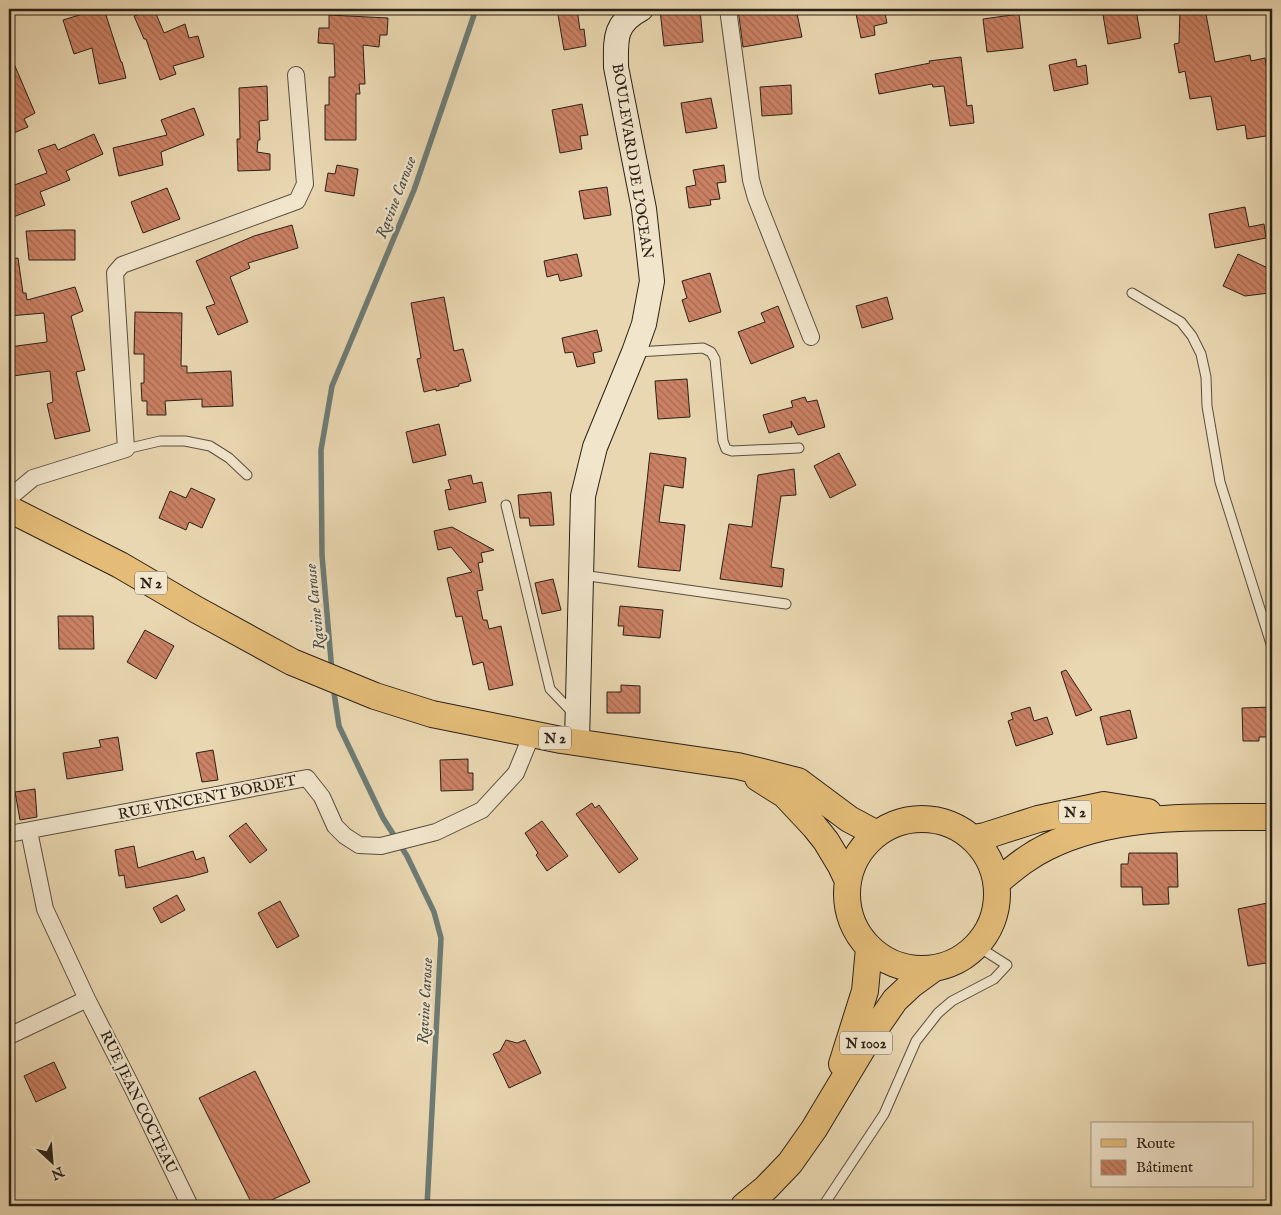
<svg xmlns="http://www.w3.org/2000/svg" width="1281" height="1215" font-family="'IM FELL English',serif">
	<style>
		.lines { fill: none; stroke-linecap: round; stroke-linejoin: round }
		.stream { stroke: #6d7c75; stroke-width: 5.5 }
		.building { fill: url(#building-back-hatch); stroke: #2b2117 }
		.lane-casing { stroke: #5a4e3e; stroke-width: 11 }
		.street-casing { stroke: #5a4e3e; stroke-width: 18 }
		.secondary-casing { stroke: #2b2117; stroke-width: 26 }
		.primary-casing { stroke: #2b2117; stroke-width: 28 }
		.lane { stroke: #f1e5cc; stroke-width: 9 }
		.street { stroke: #f1e5cc; stroke-width: 16 }
		.secondary { stroke: #f1e5cc; stroke-width: 24 }
		.primary { stroke: #e4bc78; stroke-width: 26 }
		.labels { text-anchor: middle; stroke-width: 4.5; stroke-linejoin: round; paint-order: stroke }
		.shield { fill: #f1e5cc; stroke: #665c4d; stroke-width: 1 }
		.shield-label { font-size: 14px; font-weight: bold; fill: #2b2117 }
		.street-label { font-size: 15px; fill: #2b2117; stroke: #f1e5cc }
		.water-label { font-size: 16px; font-style: italic; fill: #4c4e46; stroke: #f1e5cc }
	</style>
	<defs>
		<pattern id="building-back-hatch" width="6" height="6" patternUnits="userSpaceOnUse" patternTransform="scale(1.25)"><rect width="6" height="6" fill="#cb8164"/><path d="M-1 5l2 2M0 0l6 6M5-1l2 2" fill="none" stroke="#a56951"/></pattern>
	</defs>
	<rect width="100%" height="100%" fill="#e9d7b1"/>
	<filter id="stains"><feTurbulence type="fractalNoise" baseFrequency=".004" numOctaves="4"/><feColorMatrix values="0 0 0 0 .2 0 0 0 0 .09 0 0 0 0 .02 0 0 0 .5 -.17"/></filter>
	<radialGradient id="worn" r=".72"><stop offset=".6" stop-color="#630" stop-opacity="0"/><stop offset="1" stop-color="#630" stop-opacity=".3"/></radialGradient>
	<g class="lines">
		<path class="stream" d="M332,672l-10,-117 -1,-105 11,-64 82,-196 62,-181
			M333,686l6,40 44,92 24,38 27,56 7,26 -14,268"/>
	</g>
	<path class="building" d="M99,9h5l17,53h1l4,16 -27,6 -7,-36 -18,6 -11,-34z
		M154,9l10,24 21,-9 4,14 9,-2 6,21 -31,9 3,8 -16,6 -14,-41h-2l-10,-23z
		M557,9h20l3,21 4,-1 2,17 -22,4z
		M673,9h27l3,33 -39,4 -4,-36z
		M738,9h58l6,28 -59,10z
		M855,9h29l3,14 -13,3 1,9 -14,3z
		M1102,9h18v4l16,-3 5,28 -33,6z
		M1180,9h25l10,53 35,-7 1,6 14,-3 7,39v38l-25,4 -2,-14 -28,5 -6,-34 -21,3 -5,-28 -6,2 -5,-29 5,-1z
		M1019,14l4,34 -36,4 -4,-33z
		M329,15l59,3 -1,17h-7l-1,12 -16,-2 2,39h-6l1,10h-4v46h-31v-35h4v-28h6l-1,-33 -16,-1 1,-15h10z
		M9,52l26,61 -11,6 4,8 -19,8z
		M961,57l6,49 5,-1 2,18 -24,3 -6,-40 -11,1 -1,-3 -53,10 -4,-20 55,-11 -1,-2z
		M1076,59l1,8 9,-2 2,19 -34,7 -5,-26z
		M791,85l1,29 -30,2 -2,-29z
		M267,86l1,34 -9,1 1,19h-2l-1,12 13,2v16l-32,1 -1,-32h3l-1,-51z
		M711,98l6,30 -31,5 -5,-30z
		M582,104l6,31 -8,1 2,13 -22,4 -8,-43z
		M194,108l10,27 -43,17 2,13 -44,11 -6,-28 54,-13 -6,-15z
		M94,134l9,20 -37,17 4,9 -30,12 5,13 -32,12 -4,-11v-19l38,-14 -9,-23 17,-6 3,6z
		M337,165l21,4 -4,27 -29,-5 3,-18 7,1z
		M724,165l2,17 -9,1 3,16 -10,1 1,5 -22,3 -3,-21 10,-2 -3,-15z
		M607,187l4,28 -27,4 -5,-28z
		M167,188l13,31 -37,14 -12,-31z
		M1245,207l4,20 15,-3 2,14 -51,10 -6,-34z
		M292,225l6,23 -50,15 2,5 -20,9 18,45 -30,13 -12,-28 9,-3 -19,-43 58,-25z
		M65,230h10v30h-46l-3,-29z
		M577,254l5,22 -22,5 -2,-7 -11,3 -3,-16z
		M1238,254l34,16v16l-3,7 -24,3 -22,-10z
		M18,258l5,35h3l1,7 48,-13 8,24 -12,5 14,54 -9,2 14,59 -35,8 -8,-35 6,-2 -3,-31 -37,5 -1,-6h-3v-23l38,-5 -3,-29 -35,3v-57z
		M710,273l11,39 -32,10 -7,-22 5,-2 -5,-17z
		M444,297l10,54 9,-2 8,32 -12,3v2l-23,5v-2l-12,3 -7,-33 4,-1 -10,-55z
		M887,297l6,22 -31,9 -6,-22z
		M778,306l16,41 -43,17 -13,-32 27,-10 -4,-9z
		M135,312l47,1 -1,53h6v7l44,-2 2,35 -31,1v-8l-37,2 1,14h-19v-14h-5l-1,-18h3v-29h-10z
		M597,330l5,21 -9,2 2,10 -18,4 -4,-15 -8,1 -3,-15z
		M687,379l3,38 -32,2 -3,-38z
		M805,397l2,5 10,-2 8,27 -27,8 -7,-14 1,6 -23,6 -6,-18 30,-8 -2,-6z
		M439,424l7,31 -33,8 -7,-31z
		M650,453l36,5 -3,30 -19,-3 -5,37 26,3 -5,46 -42,-4z
		M839,453l17,32 -26,13 -16,-32z
		M794,469l2,26 -15,1 -10,71 13,2 -2,18 -62,-8 9,-55 23,3 6,-52z
		M471,475l2,9 9,-2 4,20 -37,8 -4,-20 6,-1 -3,-9z
		M191,488l24,11 -13,29 -13,-6 -3,8 -27,-12 11,-27 16,7z
		M551,492l3,33 -24,1 -1,-8h-9l-2,-23z
		M452,527l42,23 -13,3 2,9 -5,1 5,27 -6,1 6,29h4l2,9 12,-3 12,59 -24,5 -6,-28 -10,3 -11,-49 -6,1 -9,-39 25,-6 -21,-25 -13,3 -4,-19z
		M553,579l8,31 -19,4 -7,-31z
		M620,606l43,4 -3,28 -37,-3 1,-9h-6z
		M58,616h35l1,33h-35z
		M145,630l29,16 -18,33 -29,-17z
		M1066,670l26,40 -16,6 -15,-44z
		M621,685l19,1v27h-33v-21h14z
		M1030,707l4,14 13,-4 6,17 -37,12 -8,-25 5,-2 -2,-6z
		M1272,707v30h-13v4h-16l-1,-33z
		M1130,710l7,28 -30,7 -7,-28z
		M118,737l5,33 -56,9 -4,-26 38,-6 -2,-7z
		M213,750l5,30 -16,2 -6,-29z
		M468,759v14h5v17l-32,1 -1,-31z
		M35,789l2,28 -17,3 -5,-28z
		M592,803l3,5 4,-3 39,54 -19,14 -43,-59z
		M542,821l26,35 -21,15 -11,-16 2,-2 -13,-20z
		M246,823l21,27 -17,13 -21,-27z
		M134,846l4,22 55,-17 3,9 8,-3 4,15 -18,5 -64,11 -2,-13 -5,1 -4,-26z
		M1129,853h48l1,34h-10l1,17 -26,1 -1,-18h-21v-23h7z
		M177,895l8,15 -24,13 -8,-15z
		M280,901l19,35 -22,12 -19,-35z
		M1272,902v60l-24,4 -10,-57z
		M506,1040l11,3 8,-3 16,33 -32,15 -16,-34 7,-3z
		M54,1062l12,26 -30,14 -12,-26z
		M255,1071l55,111 -51,24h-6l-54,-108z"/>
	<g class="lines">
		<defs>
			<path id="lane" d="M1132,293l49,29 11,14 9,18 5,23 1,29 13,76 52,165
				M637,352l66,-4 8,4 4,7 8,82 3,8 6,2 67,-3
				M126,449l34,-8h25l25,5 19,12 18,17
				M506,505l44,184 23,24
				M582,575l204,29
				M823,1206l61,-92 32,-73 22,-28 14,-12 42,-22 13,-14 -30,-19"/>
			<path id="street" d="M728,9l23,171 5,18 55,139
				M9,498l24,-20 93,-29 -11,-176 7,-8 175,-64 8,-17 -9,-109
				M29,831l16,78 42,90 47,92 56,115
				M9,834l298,-56 15,19 13,29 10,10 14,9 22,1 55,-14 46,-22 34,-37 16,-39
				M9,1036l78,-37"/>
			<path id="secondary" d="M577,742l6,-246 12,-49 39,-95 10,-28 8,-43 -8,-72 -28,-142c0,-27 -3,-43 25,-58"/>
			<path id="primary" d="M9,509l111,56 77,45 95,52 83,34 57,18 129,26 177,26 60,15 51,38 28,15
				M758,778l27,17 29,31 12,15 15,25 7,15
				M847 894a75 75 0 1 1 150 0a75 75 0 1 1-150 0Z
				M973,838l12,-2 53,-17 66,-14 44,7
				M997,882c16,-13 31,-26 50,-35 68,-34 151,-30 225,-30
				M842,1064l23,-73 4,-43
				M744,1206l22,-18 24,-25 24,-34 54,-90 27,-39 16,-15 22,-16"/>
		</defs>
		<use href="#lane" class="lane-casing"/>
		<use href="#street" class="street-casing"/>
		<use href="#secondary" class="secondary-casing"/>
		<use href="#primary" class="primary-casing"/>
		<use href="#lane" class="lane"/>
		<use href="#street" class="street"/>
		<use href="#secondary" class="secondary"/>
		<use href="#primary" class="primary"/>
	</g>
	<g class="labels">
		<g class="shield">
			<rect x="135" y="571.5" width="32" height="23" rx="4"/>
			<rect x="539" y="726.5" width="32" height="23" rx="4"/>
			<rect x="1059" y="800.5" width="32" height="23" rx="4"/>
			<rect x="840" y="1031.5" width="52" height="23" rx="4"/>
		</g>
		<g class="shield-label">
			<text x="151" y="588">N 2</text>
			<text x="555" y="743">N 2</text>
			<text x="1075" y="817">N 2</text>
			<text x="866" y="1048">N 1002</text>
		</g>
		<g class="street-label">
			<text transform="translate(633 161) rotate(81)" y="5">BOULEVARD DE L'OCEAN</text>
			<text transform="translate(207 797) rotate(-11)" y="5">RUE VINCENT BORDET</text>
			<text transform="translate(139 1102) rotate(64)" y="5">RUE JEAN COCTEAU</text>
		</g>
		<g class="water-label">
			<text transform="translate(395 197) rotate(-69)" y="6">Ravine Carosse</text>
			<text transform="translate(314 607) rotate(-96)" y="6">Ravine Carosse</text>
			<text transform="translate(424 1001) rotate(-87)" y="6">Ravine Carosse</text>
		</g>
	</g>
	<rect width="1281" height="1215" fill="none" stroke="#e9d7b1" stroke-width="30"/>
	<rect x="10" y="10" width="1261" height="1195" fill="none" stroke="#2b2117" stroke-width="2.5"/>
	<rect x="15" y="15" width="1251" height="1185" fill="none" stroke="#2b2117"/>
	<rect x="1091" y="1122" width="162" height="65" fill="#f1e5cc" stroke="#a29784"/>
	<rect x="1101" y="1139" width="25" height="8" fill="#e4bc78" stroke="#a29784"/>
	<text x="1136" y="1148" font-size="15" fill="#2b2117">Route</text>
	<rect x="1101" y="1160" width="25" height="15" fill="url(#building-back-hatch)" stroke="#a29784"/>
	<text x="1136" y="1172" font-size="15" fill="#2b2117">Bâtiment</text>
	<g transform="translate(52 1162) rotate(154)" stroke="#f1e5cc" stroke-width="4" paint-order="stroke">
	<path d="M0-4L9 19L0 12L-9 19Z" fill="#2b2117"/>
	<text y="-8" font-size="14" font-weight="bold" text-anchor="middle" fill="#2b2117">N</text>
	</g>
	<rect width="100%" height="100%" filter="url(#stains)"/>
	<rect width="100%" height="100%" fill="url(#worn)"/>
</svg>
